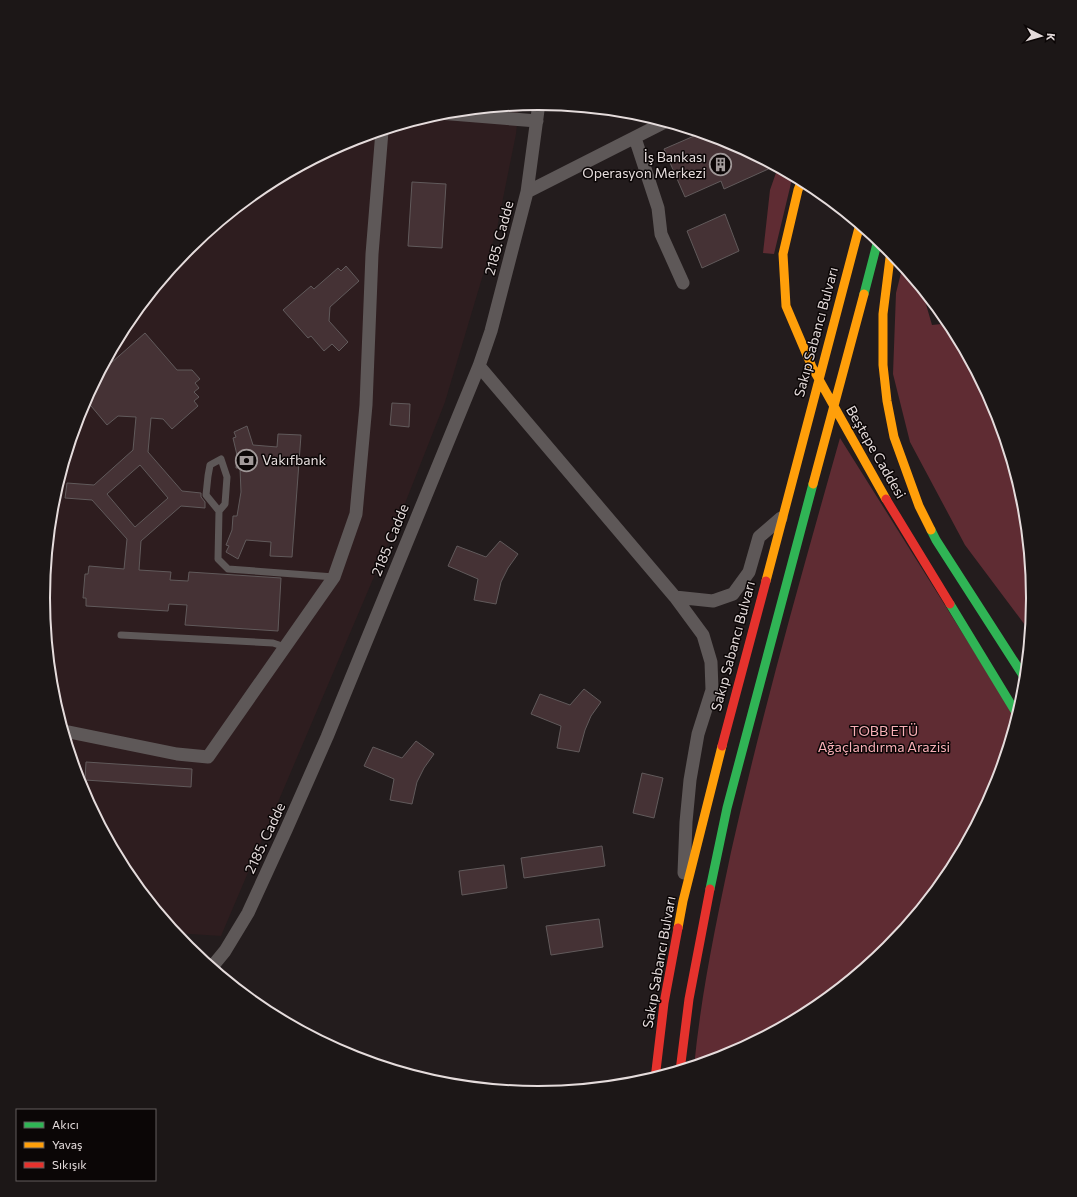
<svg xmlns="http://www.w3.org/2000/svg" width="1077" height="1197" font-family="Commissioner,sans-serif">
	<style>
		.built { fill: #2e1d1f }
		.green { fill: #5f2c33 }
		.building { fill: #453235; stroke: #615a5b; fill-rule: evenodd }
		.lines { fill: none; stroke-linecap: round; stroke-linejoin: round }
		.lane { stroke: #5e5858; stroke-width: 7 }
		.street { stroke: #5e5858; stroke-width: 13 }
		.fast { stroke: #30b455; stroke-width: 9 }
		.slow { stroke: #ff9f0a; stroke-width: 9 }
		.jam { stroke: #e5322d; stroke-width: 9 }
		.labels { text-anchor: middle; stroke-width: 3; stroke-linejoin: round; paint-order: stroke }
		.poi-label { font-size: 14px; fill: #e5dcdc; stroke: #0b0606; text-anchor: end }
		.street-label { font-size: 14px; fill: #e5dcdc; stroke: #0b0606 }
		.park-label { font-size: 14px; fill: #f9b0b7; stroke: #0b0606 }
		.rim { fill: none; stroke: #e5dcdc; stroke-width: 2 }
	</style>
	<rect width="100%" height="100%" fill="#231c1d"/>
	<path class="built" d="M519,105l-3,29 -19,94 -52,174 -43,109 -181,425 -46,-3 -49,-59 -45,-86 -29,-93 -9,-97 10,-96 28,-93 46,-86 61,-75 75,-62 86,-45 93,-29z"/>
	<path class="green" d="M778,167l15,8 -19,79 -11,-1 7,-63z
		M903,265l18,22 11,38 19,-2 45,86 29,93 9,97 -3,34 -66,-88 -55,-103 -17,-68 3,-81z
		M840,438l177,282 -21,68 -46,86 -61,75 -75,62 -86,45 -34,11c7,-73 22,-144 37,-215 31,-139 70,-276 109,-414z"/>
	<path class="building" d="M701,133l27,8 47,25 -51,23 -3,-8 -36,16 -21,-48z
		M412,182l34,2 -4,64 -34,-2z
		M725,214l14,37 -37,17 -15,-37z
		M346,266l13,15 -29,26 -1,14 19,21 -9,9 -7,-7 -8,7 -13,-15 -3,2 -25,-28 28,-24 3,3 24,-21 3,3z
		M145,333l32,37h15l8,9 -5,4 4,5 -5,4 5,5 -5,4 4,5 -26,23 -9,-10 -12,-1 -3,34 34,39 19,2v4l4,5v6l-24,-2 -40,35 -2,29 32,2 -1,8 18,1 1,-9 92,6 -3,53 -93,-6 2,-20 -18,-1 -1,7 -82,-5v-8h-3l2,-24h3l1,-8 35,3 3,-30 -35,-39 -27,-2 2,-15 27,2 39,-35 3,-33 -18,-1 -11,9 -21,-25 19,-37h6zM140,465l28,33 -33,29 -28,-33z
		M392,403l18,1 -1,23 -19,-2z
		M247,426l6,19 24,2 1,-13 23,1 -9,122 -22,-1 1,-14 -25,-2 -8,19 -12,-7 3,-6 -3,-1 6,-15 1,-14h4l4,-24 -1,-24h-4l1,-13 -4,-17 3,-1 -2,-5z
		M500,541l18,13 -10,14 -7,14 -5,22 -22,-4 4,-21 -30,-13 9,-20 29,11z
		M584,689l17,13 -10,14 -6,14 -6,22 -22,-4 4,-22 -30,-12 9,-20 30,11z
		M416,741l18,13 -10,14 -7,14 -5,22 -22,-4 4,-21 -30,-13 9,-19 29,11z
		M86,762l106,7 -1,18 -106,-7z
		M642,773l21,5 -9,40 -21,-5z
		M602,846l3,20 -81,12 -3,-20z
		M504,865l3,23 -45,7 -3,-24z
		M599,919l4,28 -52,8 -5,-29z"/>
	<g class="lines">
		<path class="lane" d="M219,511l-13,-16 2,-19 2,-11 11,-6 6,18 -2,27 -6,7 -1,48 10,10 106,8
			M121,635l152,8 12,4"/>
		<path class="street" d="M439,113l98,8
			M635,138l23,70 3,26 22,49
			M527,192l138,-70
			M479,366l196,231 28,38 8,27 1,28 -14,44 -8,46 -4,42 -2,51
			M675,597l38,4 20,-7 16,-22 10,-35 22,-19
			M64,731l113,23 31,3 126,-180 22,-63 10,-109 6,-151 10,-123
			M211,968l14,-17 23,-38 38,-83 41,-93 152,-371 12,-35 36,-139 12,-89"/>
		<path class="fast" d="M864,294l14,-54
			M931,530l5,10 90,140
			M950,604l68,112
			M710,889l17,-81 86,-324"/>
		<path class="slow" d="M802,180l-4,10 -15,64 3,52 26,61 74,132
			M891,250l-8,64v51l4,36 7,36 25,69 12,24
			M813,484l51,-190
			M766,581l94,-357
			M678,928l5,-27 39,-155"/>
		<path class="jam" d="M886,499l64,105
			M722,746l44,-165
			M680,1071l9,-72 21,-110
			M655,1079l9,-76 14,-75"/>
	</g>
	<defs>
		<symbol id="building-ring" viewBox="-11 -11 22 22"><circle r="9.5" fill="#0b0606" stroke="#a19999" stroke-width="1.5"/><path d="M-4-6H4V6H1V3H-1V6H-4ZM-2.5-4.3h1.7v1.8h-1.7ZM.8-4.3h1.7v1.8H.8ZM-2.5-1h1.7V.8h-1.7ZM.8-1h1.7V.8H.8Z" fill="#a19999"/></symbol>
		<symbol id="bank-ring" viewBox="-11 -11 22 22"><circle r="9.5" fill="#0b0606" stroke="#a19999" stroke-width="1.5"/><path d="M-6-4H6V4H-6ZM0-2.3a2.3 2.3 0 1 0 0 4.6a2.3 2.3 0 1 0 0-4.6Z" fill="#a19999"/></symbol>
	</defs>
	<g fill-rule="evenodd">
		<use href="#building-ring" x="708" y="152" width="25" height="25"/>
		<use href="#bank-ring" x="234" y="448" width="25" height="25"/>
	</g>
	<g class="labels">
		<g class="poi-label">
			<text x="706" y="162">İş Bankası<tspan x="706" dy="16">Operasyon Merkezi</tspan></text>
			<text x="262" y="465" text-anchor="start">Vakıfbank</text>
		</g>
		<g class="street-label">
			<text transform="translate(499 238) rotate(-75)" y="5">2185. Cadde</text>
			<text transform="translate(816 332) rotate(-75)" y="5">Sakıp Sabancı Bulvarı</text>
			<text transform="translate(876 452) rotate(60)" y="5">Beştepe Caddesi</text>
			<text transform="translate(390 540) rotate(-68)" y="5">2185. Cadde</text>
			<text transform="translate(733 646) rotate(-75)" y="5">Sakıp Sabancı Bulvarı</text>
			<text transform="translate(265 838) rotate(-65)" y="5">2185. Cadde</text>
			<text transform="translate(659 962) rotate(-80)" y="5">Sakıp Sabancı Bulvarı</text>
		</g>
		<g class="park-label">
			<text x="884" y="736">TOBB ETÜ<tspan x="884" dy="16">Ağaçlandırma Arazisi</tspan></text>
		</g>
	</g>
	<path d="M0 0H1077V1197H0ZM50 598a488 488 0 1 1 976 0a488 488 0 1 1-976 0Z" fill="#1c1717" fill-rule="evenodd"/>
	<path class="rim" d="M50 598a488 488 0 1 1 976 0a488 488 0 1 1-976 0Z"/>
	<rect x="16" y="1109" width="140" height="72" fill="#0b0606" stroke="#625c5c"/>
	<rect x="24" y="1122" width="20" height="6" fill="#30b455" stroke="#625c5c"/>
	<text x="52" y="1129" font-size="12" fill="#e5dcdc">Akıcı</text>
	<rect x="24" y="1142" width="20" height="6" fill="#ff9f0a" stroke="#625c5c"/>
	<text x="52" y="1149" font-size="12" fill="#e5dcdc">Yavaş</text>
	<rect x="24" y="1162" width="20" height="6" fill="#e5322d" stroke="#625c5c"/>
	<text x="52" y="1169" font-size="12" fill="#e5dcdc">Sıkışık</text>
	<g transform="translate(1041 36) rotate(96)" stroke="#0b0606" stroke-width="3" paint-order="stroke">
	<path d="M0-3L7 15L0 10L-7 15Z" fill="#e5dcdc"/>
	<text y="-6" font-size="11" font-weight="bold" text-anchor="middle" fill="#e5dcdc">K</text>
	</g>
</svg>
